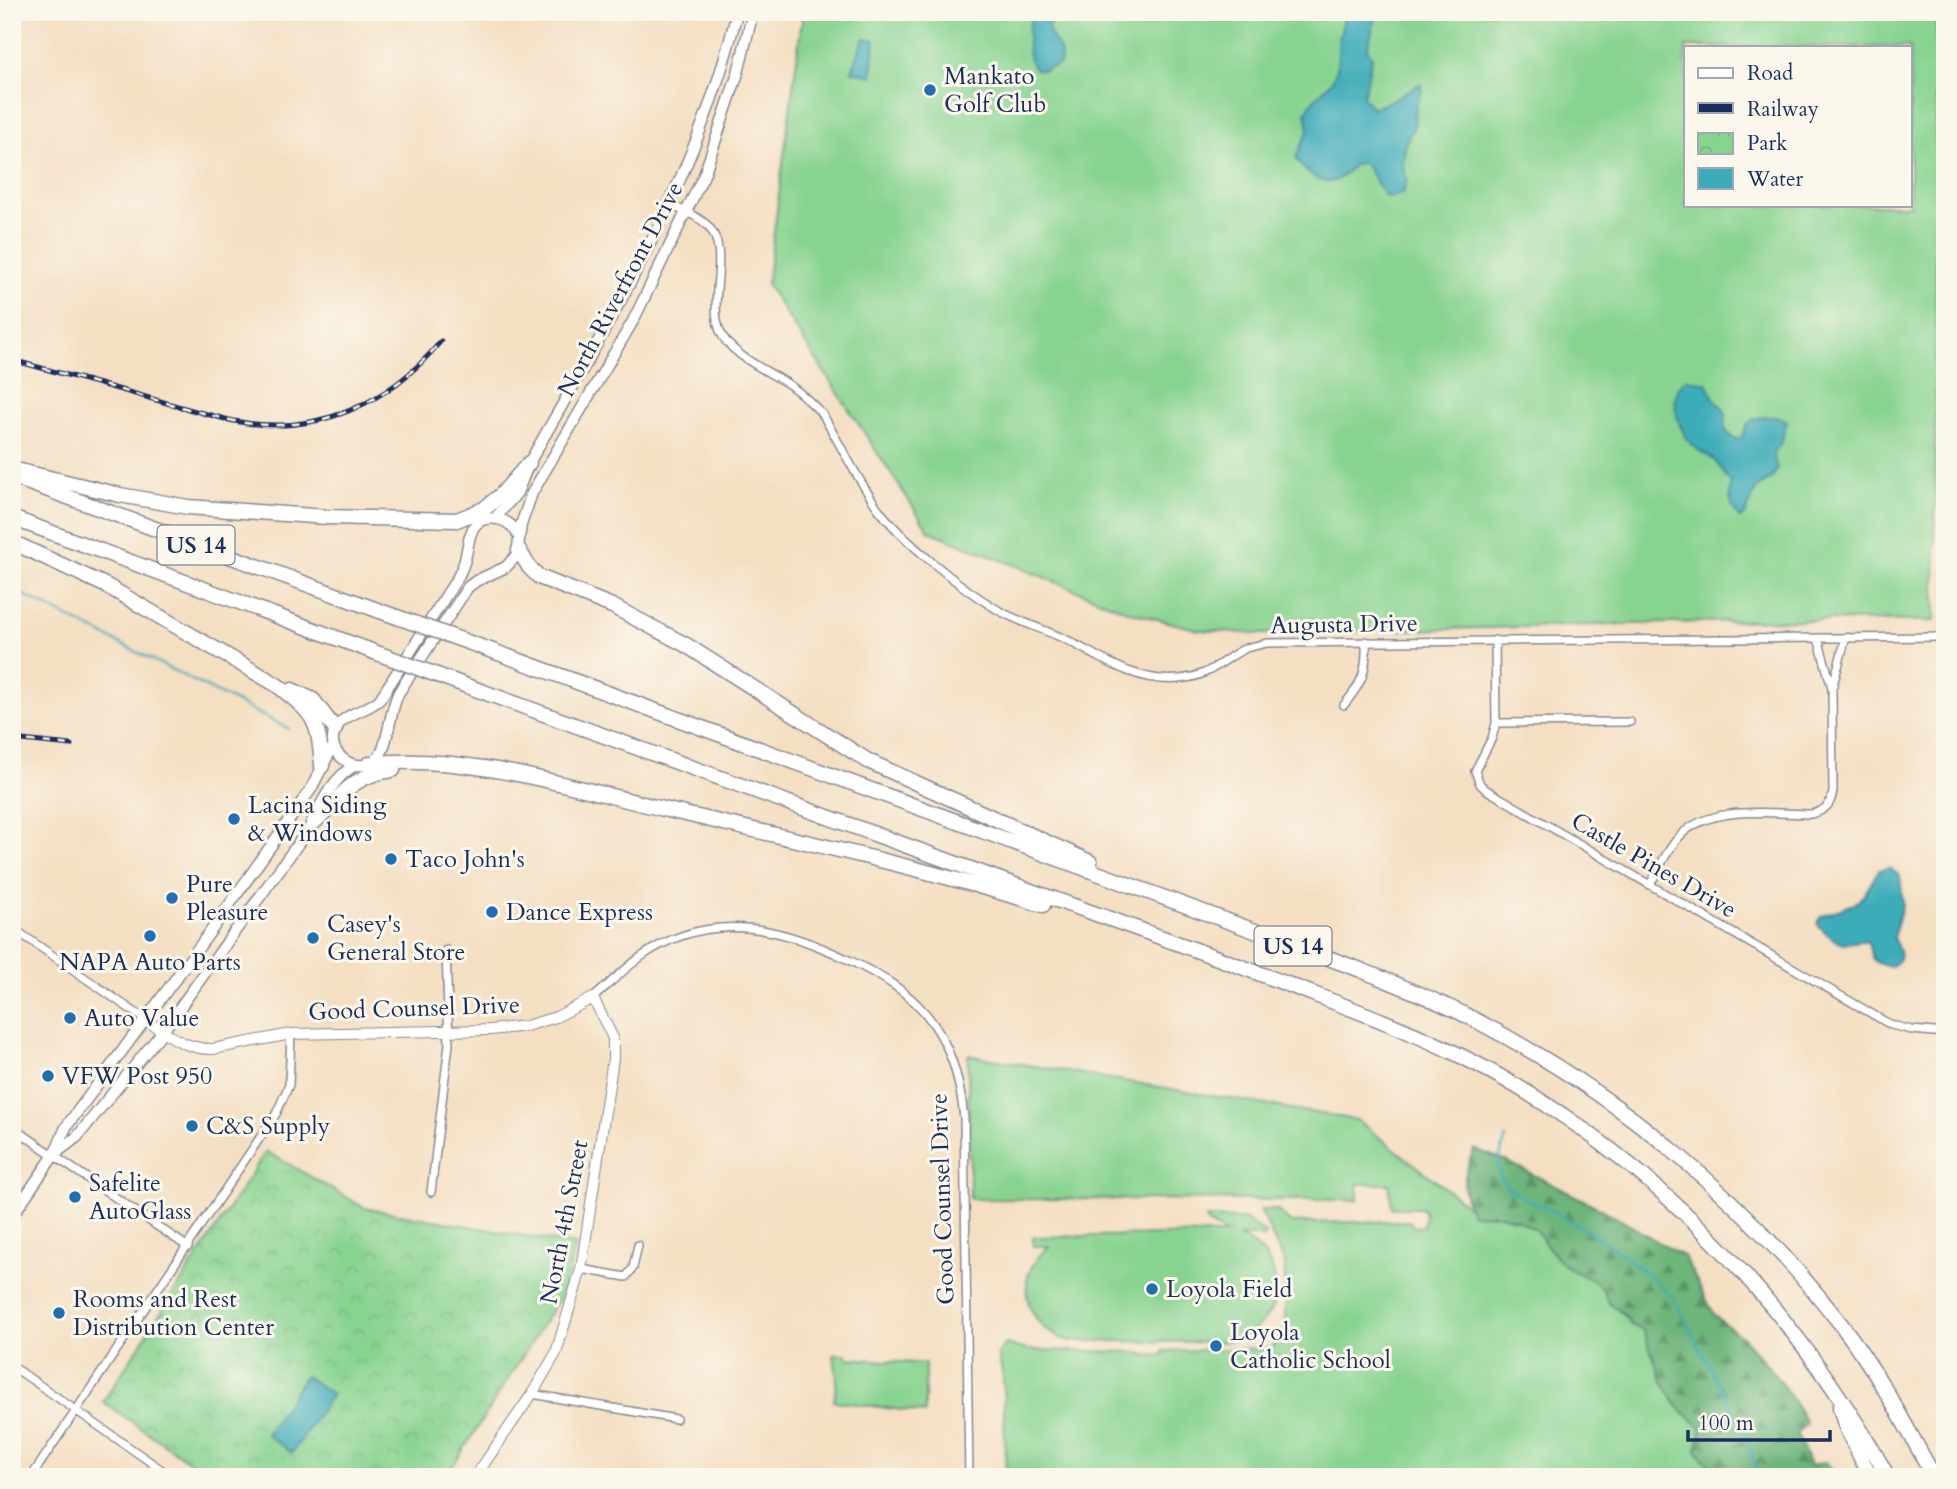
<svg xmlns="http://www.w3.org/2000/svg" width="1957" height="1489" font-family="Cardo,serif">
	<style>
		.green { fill: #87d390; stroke: #518177; stroke-width: 2; fill-rule: evenodd }
		.forest { fill: url(#forest-firs); stroke: #44726c; stroke-width: 2 }
		.park { fill: url(#park-crowns); stroke: #518177; stroke-width: 2 }
		.water { fill: #3cacb9; stroke: #2c6e8c; stroke-width: 2 }
		.lines { fill: none; stroke-linecap: round; stroke-linejoin: round }
		.stream { stroke: #3cacb9; stroke-width: 2.5 }
		.minor-casing { stroke: #888790; stroke-width: 10 }
		.tertiary-casing { stroke: #888790; stroke-width: 12 }
		.secondary-casing { stroke: #888790; stroke-width: 13 }
		.motorway-casing { stroke: #888790; stroke-width: 17 }
		.minor { stroke: #fff; stroke-width: 7 }
		.tertiary { stroke: #fff; stroke-width: 10 }
		.secondary { stroke: #fff; stroke-width: 10 }
		.motorway { stroke: #fff; stroke-width: 14 }
		.rail-casing { stroke: #1b2f5e; stroke-width: 5 }
		.rail { stroke: #fbf7ec; stroke-width: 2.5; stroke-dasharray: 8; stroke-linecap: butt }
		.motorway-bridge-casing { stroke: #888790; stroke-width: 17; stroke-linecap: butt }
		.motorway-bridge { stroke: #fff; stroke-width: 14 }
		.poi-dot { fill: #1f6fb2; stroke: #fbf7ec; stroke-width: 2.5 }
		.labels { text-anchor: middle; stroke-width: 6; stroke-linejoin: round; paint-order: stroke }
		.shield { fill: #fbf7ec; stroke: #5e6b89; stroke-width: 2 }
		.shield-label { font-size: 23px; font-weight: bold; fill: #1b2f5e }
		.poi-label { font-size: 24px; fill: #1b2f5e; stroke: #fbf7ec; text-anchor: start }
		.street-label { font-size: 24px; fill: #1b2f5e; stroke: #fbf7ec }
	</style>
	<defs>
		<pattern id="forest-firs" width="22" height="20" patternUnits="userSpaceOnUse" patternTransform="scale(1.75)"><rect width="22" height="20" fill="#6db57a"/><path d="M5 1l3.5 6h-7zM16 11l3.5 6h-7z" fill="#599467"/></pattern>
		<pattern id="park-crowns" width="20" height="18" patternUnits="userSpaceOnUse" patternTransform="scale(1.75)"><rect width="20" height="18" fill="#87d390"/><path d="M2 6a3 3 0 1 1 6 0M12 15a3 3 0 1 1 6 0" fill="none" stroke="#74b57f"/></pattern>
	</defs>
	<rect width="100%" height="100%" fill="#fbf7ec"/>
	<filter id="ink" filterUnits="userSpaceOnUse"><feTurbulence type="fractalNoise" baseFrequency=".0143" numOctaves="2"/><feDisplacementMap in="SourceGraphic" scale="14" xChannelSelector="R" yChannelSelector="G"/><feConvolveMatrix kernelMatrix="1 2 1 2 8 2 1 2 1" color-interpolation-filters="sRGB"/></filter>
	<filter id="wash" filterUnits="userSpaceOnUse"><feTurbulence type="fractalNoise" baseFrequency=".00686" numOctaves="4" result="noise"/><feDisplacementMap in="SourceGraphic" scale="28" xChannelSelector="R" yChannelSelector="G"/><feGaussianBlur stdDeviation="1.57" result="paint"/><feColorMatrix in="noise" values="0 0 0 0 0 0 0 0 0 0 0 0 0 0 0 0 0 1.4 0 .05"/><feComposite in="paint" operator="in"/></filter>
	<g filter="url(#wash)">
		<rect width="100%" height="100%" fill="#f4dfc2"/>
		<path class="green" d="M803,12h1133l-1,609 -157,-1 -518,14 -61,-4 -69,-18 -201,-81 -162,-246zM1686,47h224v158h-224z
			M968,1055l389,65 111,86 4,8 29,1 15,4 19,10 22,30 14,11 22,10 9,8 7,15 17,12 5,10 12,5 21,55 15,23 23,20 -5,23 15,18 -2,8h-377l2,-4 -107,1v3h-222l-3,-100 -5,-24 8,-9 20,6 112,2c6,5 17,3 25,3v-4l109,-3 13,-19v-66l-25,-53h17l14,13 119,-2 3,6 10,-1 2,-12 -3,-6h-30l-3,-24h-31v16l-388,-1z
			M1206,1218l38,1 22,15 -3,4 -4,-2h-21c21,10 36,24 38,48 2,26 -17,48 -41,56 -15,4 -33,2 -48,2 -37,-1 -75,-1 -112,-1 -33,-2 -56,-37 -46,-68 4,-11 12,-19 20,-27h-16v-9l194,-3 -21,-12z
			M834,1354h12l2,4 77,6v49l-91,-12 3,-23z"/>
		<path class="forest" d="M1474,1149l32,12 99,50 79,46 31,59 28,22 25,28 22,29 16,28 -9,11 13,32 16,-4 11,15h-127l2,-8 -15,-18 5,-23 -23,-20 -15,-23 -21,-55 -12,-5 -6,-10 -16,-12 -7,-15 -9,-8 -22,-10 -14,-11 -22,-30 -19,-10 -15,-4 -29,-1c-13,-25 -8,-40 2,-65z"/>
		<path class="park" d="M266,1151l99,57 211,37 -14,49 -116,183h-234l-109,-75z"/>
		<path class="water" d="M1034,12h20l-6,17c5,14 17,19 12,35l-17,6 -7,-1c-12,-10 -9,-44 -2,-57z
			M1346,12h31l-10,38 5,6 -9,41 9,11 12,-4 36,-20 2,7 -6,15 -2,20 -8,16 -3,23 4,14 -4,14 -11,4 -8,-1c-2,-5 -17,-30 -20,-33 -14,-1 -16,12 -28,17 -15,7 -34,-10 -40,-23l13,-28 -3,-17 5,-9 21,-22 5,-12 2,-31z
			M864,38l11,2 -3,36 -20,-5z
			M1687,379l20,4 7,16 9,9 3,7 -1,15 8,8 7,1c4,-5 5,-10 8,-15 7,-10 30,-8 39,-3l-6,22 -8,10 4,16 -5,9 -16,11 -11,27 -5,2c-8,-6 -13,-25 -9,-35 -6,-7 -10,-16 -17,-23 -7,-6 -17,-9 -23,-16 -13,-17 -26,-51 -4,-65z
			M1890,868l10,8 3,27 -10,35c6,11 12,21 -2,29 -21,-4 -19,-8 -23,-25 -9,-3 -15,1 -23,1 -12,-1 -21,-11 -28,-20l4,-7 33,-12 9,-8 16,-26z
			M305,1376l27,18 -40,59 -26,-19z"/>
		<g class="lines">
			<path class="stream" d="M12,589l277,140
				M1506,1138c-5,14 -13,33 -1,46 12,14 35,19 51,29 42,23 84,50 117,85l75,141 8,28 1,10"/>
		</g>
	</g>
	<g filter="url(#ink)">
		<g class="lines">
			<defs>
				<path id="minor" d="M668,204c13,6 27,10 38,20 27,24 1,75 14,107 9,24 51,41 71,55 12,9 22,18 32,29 17,30 34,63 54,92 25,34 84,81 121,103 23,13 49,20 73,32 33,18 68,41 108,37 33,-3 42,-19 67,-31 6,-2 14,-3 21,-5l678,-6
					M1818,638l14,50
					M1495,640l1,83 -4,15 -17,33 5,13 5,5 406,236 21,5 33,3
					M1344,705c19,-23 23,-34 22,-64
					M1496,723l134,-1
					M1650,885c9,-17 18,-37 31,-50 31,-31 91,-21 130,-21 14,-3 20,-9 22,-23l-1,-102 14,-52
					M12,937l5,-6 129,89
					M593,998c31,-27 51,-50 91,-63 59,-19 116,1 169,27 28,14 53,28 73,52 25,30 34,66 38,104l5,359
					M12,1127l176,120
					M431,1192l18,-148 -3,-94
					M581,1269l45,8 7,-9 5,-23
					M12,1366l160,111
					M532,1394l144,25
					M31,1477l245,-363 13,-29 2,-51"/>
				<path id="tertiary" d="M146,1020c21,14 41,30 67,29l78,-15 199,-4 36,-4 30,-9 37,-19 20,40v21l-32,210 -25,84 -24,41 -57,83"/>
				<path id="secondary" d="M495,518l22,-25 12,-30c82,-144 170,-288 208,-451
					M519,537c-4,-9 -11,-16 -21,-18 -28,-4 -28,17 -32,36 -1,8 -5,15 -8,22l-78,122c-11,11 -31,13 -41,25 -22,26 21,58 41,31 8,-11 10,-46 19,-63l69,-105 8,-6 30,-14 11,-12 4,-30 11,-32 101,-172 71,-146 34,-102 15,-61
					M56,1153l21,-16 86,-106 150,-208c8,-22 21,-45 42,-58
					M12,1216l42,-61 12,-28 147,-199 98,-139 22,-43"/>
				<path id="motorway" d="M12,469l108,26 68,12 139,10 130,3 27,-11 17,-14 28,-32
					M13,477l367,134
					M12,518l354,131
					M12,542l95,44 170,99c38,30 41,33 45,81
					M519,550l10,17 10,10 73,29 74,39 182,116 222,101
					M490,650l871,320c39,16 79,31 116,51 141,73 266,177 363,302 37,48 65,101 94,154
					M467,686c189,69 378,138 567,206 85,30 169,60 253,92 57,22 115,43 170,70 185,91 332,244 431,423
					M292,690l21,10 22,29
					M369,764c98,-12 207,25 303,47 124,29 249,56 371,94
					M313,823c29,-26 37,-48 80,-53
					M1840,1408l6,19 24,50"/>
			</defs>
			<use href="#minor" class="minor-casing"/>
			<use href="#tertiary" class="tertiary-casing"/>
			<use href="#secondary" class="secondary-casing"/>
			<use href="#motorway" class="motorway-casing"/>
			<use href="#minor" class="minor"/>
			<use href="#tertiary" class="tertiary"/>
			<use href="#secondary" class="secondary"/>
			<use href="#motorway" class="motorway"/>
			<defs>
				<path id="rail" d="M12,360c48,13 96,26 144,40 26,7 52,15 78,21 83,16 155,-17 207,-80
					M12,739l59,6
					M12,881l3,-2"/>
			</defs>
			<use href="#rail" class="rail-casing"/>
			<use href="#rail" class="rail"/>
			<defs>
				<path id="motorway-bridge" d="M380,611l110,39
					M366,649l101,37"/>
			</defs>
			<use href="#motorway-bridge" class="motorway-bridge-casing"/>
			<use href="#motorway-bridge" class="motorway-bridge"/>
		</g>
	</g>
	<g class="poi-dot">
		<circle cx="930" cy="90" r="7"/>
		<circle cx="234" cy="819" r="7"/>
		<circle cx="391" cy="859" r="7"/>
		<circle cx="172" cy="898" r="7"/>
		<circle cx="492" cy="912" r="7"/>
		<circle cx="150" cy="936" r="7"/>
		<circle cx="313" cy="938" r="7"/>
		<circle cx="70" cy="1018" r="7"/>
		<circle cx="48" cy="1076" r="7"/>
		<circle cx="192" cy="1126" r="7"/>
		<circle cx="75" cy="1197" r="7"/>
		<circle cx="1152" cy="1289" r="7"/>
		<circle cx="59" cy="1313" r="7"/>
		<circle cx="1216" cy="1346" r="7"/>
	</g>
	<g class="labels">
		<g class="shield">
			<rect x="157.5" y="525.5" width="77" height="39" rx="5"/>
			<rect x="1254.5" y="926.5" width="77" height="39" rx="5"/>
		</g>
		<g class="shield-label">
			<text x="196" y="553">US 14</text>
			<text x="1293" y="954">US 14</text>
		</g>
		<g class="poi-label">
			<text x="944" y="84">Mankato<tspan x="944" dy="28">Golf Club</tspan></text>
			<text x="248" y="813">Lacina Siding<tspan x="248" dy="28">&amp; Windows</tspan></text>
			<text x="405" y="867">Taco John's</text>
			<text x="186" y="892">Pure<tspan x="186" dy="28">Pleasure</tspan></text>
			<text x="506" y="920">Dance Express</text>
			<text x="327" y="932">Casey's<tspan x="327" dy="28">General Store</tspan></text>
			<text x="150" y="970" text-anchor="middle">NAPA Auto Parts</text>
			<text x="84" y="1026">Auto Value</text>
			<text x="62" y="1084">VFW Post 950</text>
			<text x="206" y="1134">C&amp;S Supply</text>
			<text x="89" y="1191">Safelite<tspan x="89" dy="28">AutoGlass</tspan></text>
			<text x="1166" y="1297">Loyola Field</text>
			<text x="73" y="1307">Rooms and Rest<tspan x="73" dy="28">Distribution Center</tspan></text>
			<text x="1230" y="1340">Loyola<tspan x="1230" dy="28">Catholic School</tspan></text>
		</g>
		<g class="street-label">
			<text transform="translate(620 289) rotate(-62)" y="8">North Riverfront Drive</text>
			<text transform="translate(1344 624) rotate(-1)" y="8">Augusta Drive</text>
			<text transform="translate(1654 865) rotate(30)" y="8">Castle Pines Drive</text>
			<text transform="translate(414 1008) rotate(-2)" y="8">Good Counsel Drive</text>
			<text transform="translate(942 1199) rotate(-92)" y="8">Good Counsel Drive</text>
			<text transform="translate(564 1222) rotate(-79)" y="8">North 4th Street</text>
		</g>
	</g>
	<rect width="1957" height="1489" fill="none" stroke="#fbf7ec" stroke-width="42"/>
	<rect x="1684" y="46" width="228" height="161" fill="#fbf7ec" stroke="#a1a7b3" stroke-width="2"/>
	<rect x="1698" y="68" width="35" height="10" fill="#ffffff" stroke="#a1a7b3" stroke-width="2"/>
	<text x="1747" y="80" font-size="21" fill="#1b2f5e">Road</text>
	<rect x="1698" y="103" width="35" height="10" fill="#1b2f5e" stroke="#a1a7b3" stroke-width="2"/>
	<text x="1747" y="116" font-size="21" fill="#1b2f5e">Railway</text>
	<rect x="1698" y="133" width="35" height="21" fill="url(#park-crowns)" stroke="#a1a7b3" stroke-width="2"/>
	<text x="1747" y="150" font-size="21" fill="#1b2f5e">Park</text>
	<rect x="1698" y="168" width="35" height="21" fill="#3cacb9" stroke="#a1a7b3" stroke-width="2"/>
	<text x="1747" y="186" font-size="21" fill="#1b2f5e">Water</text>
	<path d="M1688 1430v10h142v-10" fill="none" stroke="#1b2f5e" stroke-width="3.5"/>
	<text x="1698" y="1430" font-size="21" fill="#1b2f5e" stroke="#fbf7ec" stroke-width="5" paint-order="stroke">100 m</text>
</svg>
